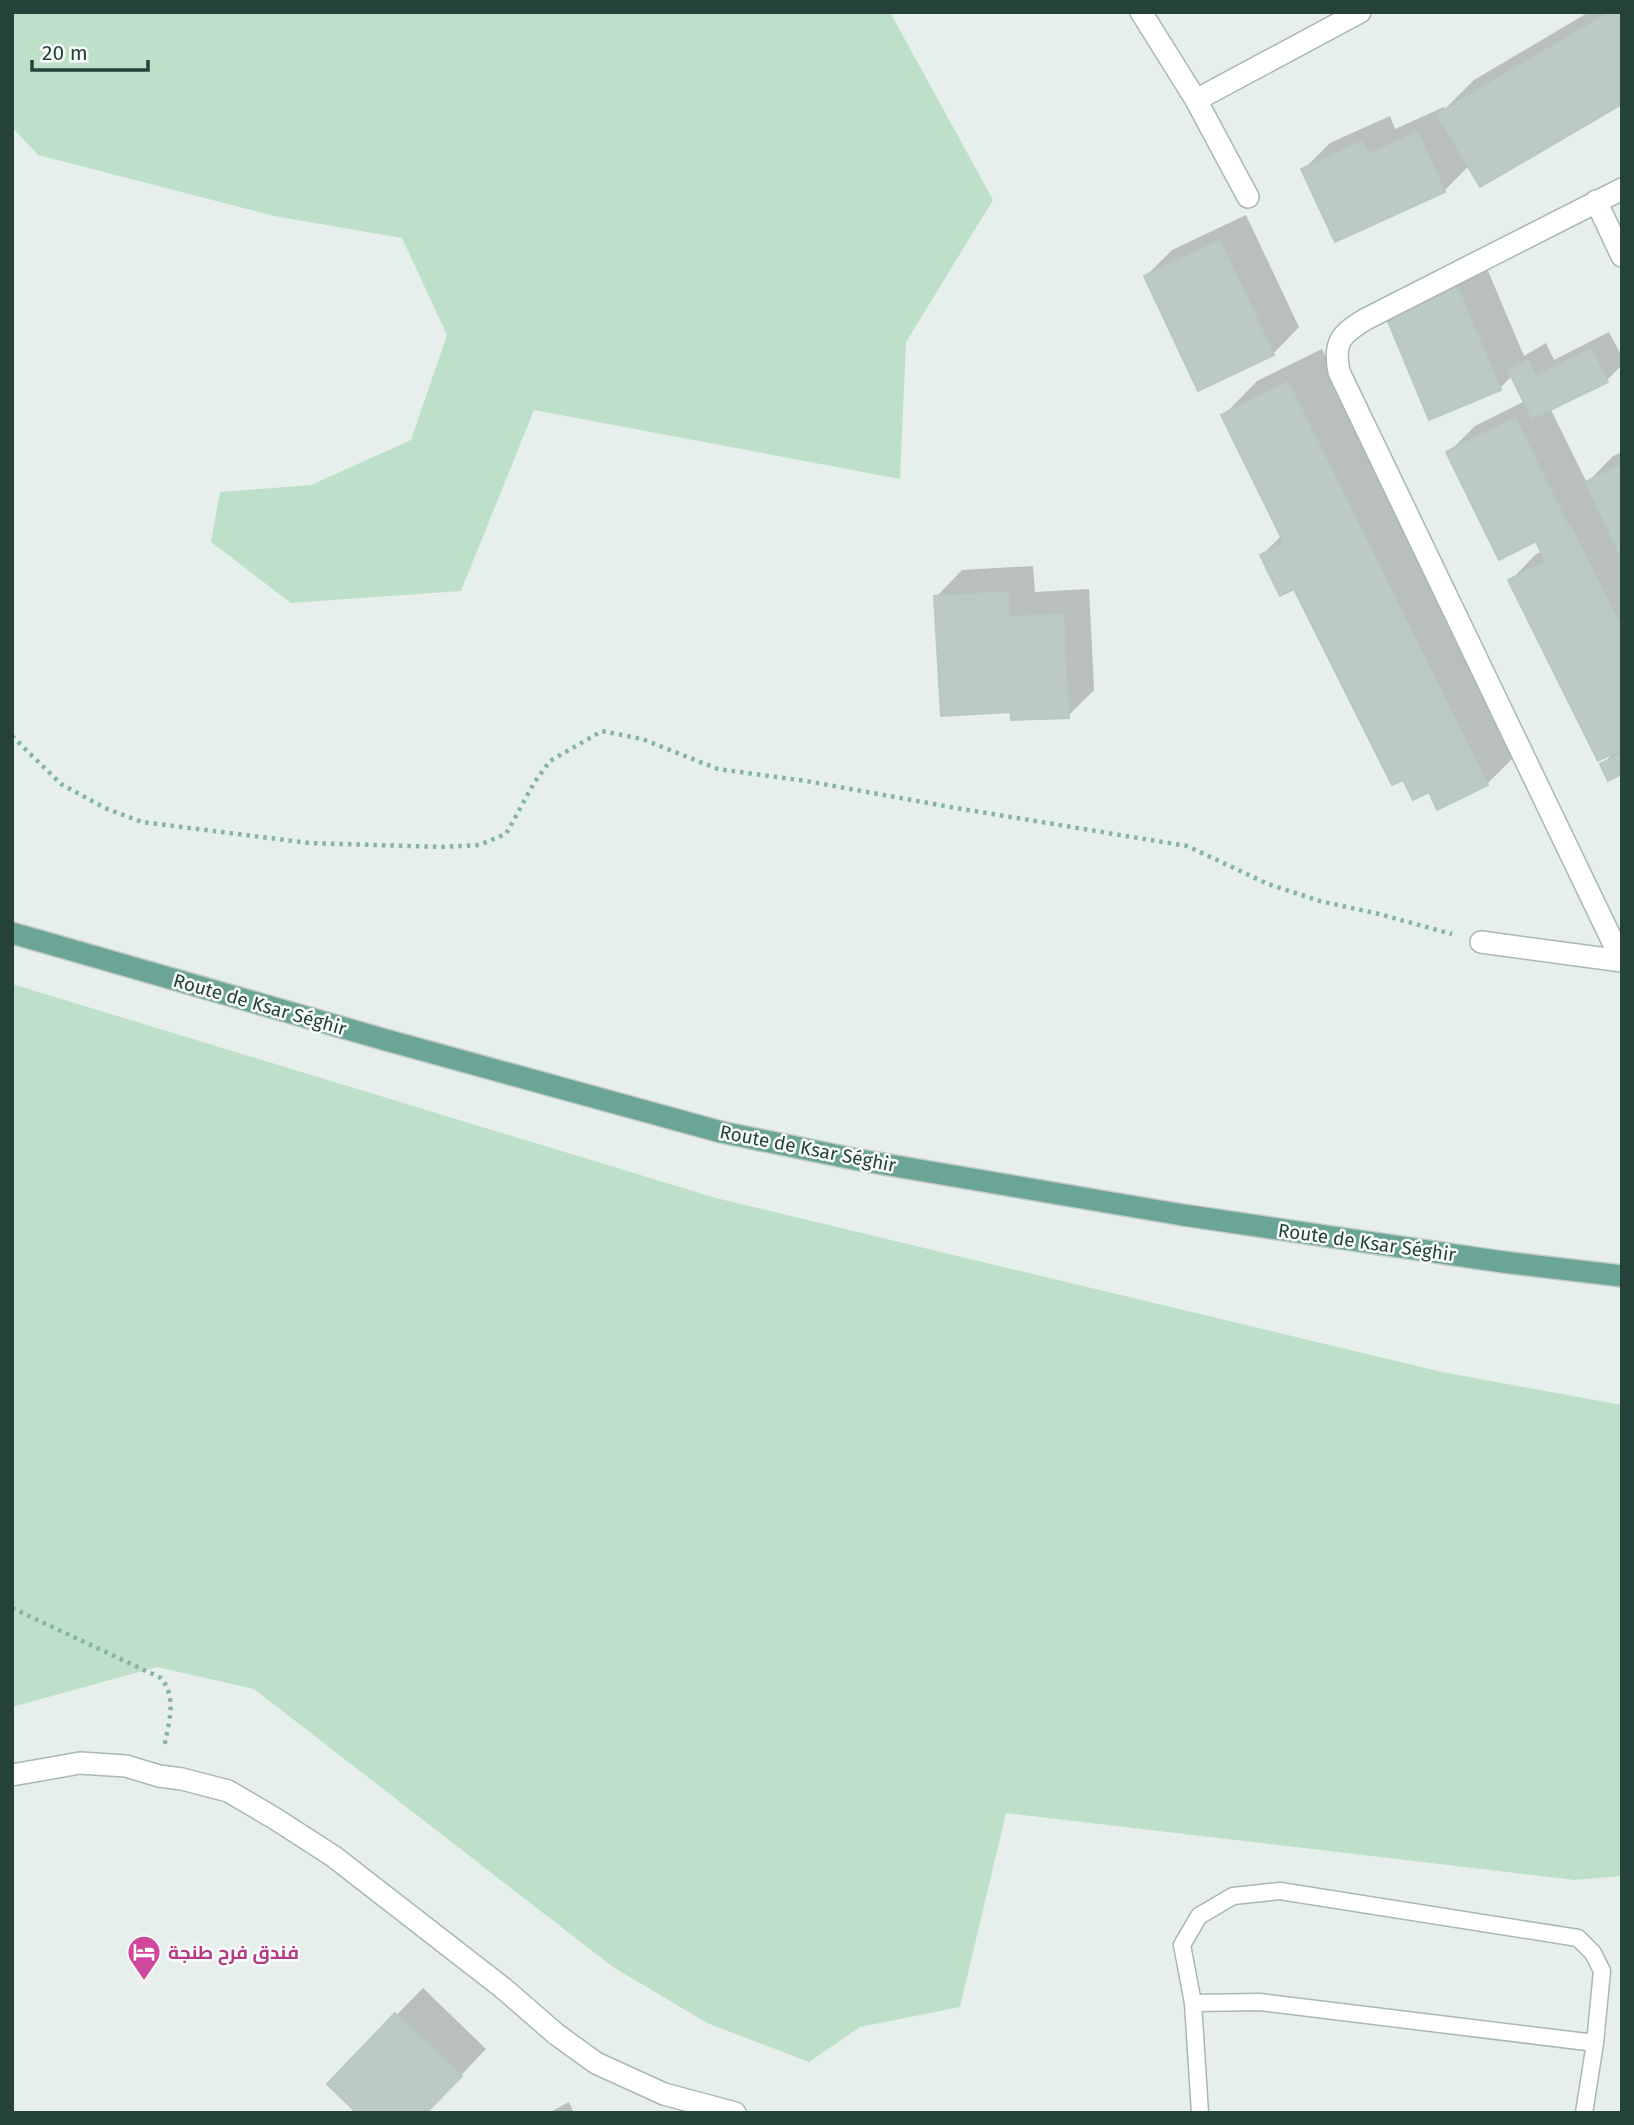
<svg xmlns="http://www.w3.org/2000/svg" width="1634" height="2125" font-family="'Fira Sans',Cairo,sans-serif">
	<style>
		.green { fill: #bfe0c8 }
		.shadow { fill: #0003 }
		.building { fill: #bbcac4; stroke: #b8c9c2; stroke-width: 2 }
		.lines { fill: none; stroke-linecap: round; stroke-linejoin: round }
		.lane-casing { stroke: #a8b8b2; stroke-width: 19 }
		.street-casing { stroke: #a8b8b2; stroke-width: 24 }
		.primary-casing { stroke: #c2cac8; stroke-width: 24 }
		.path { stroke: #86b3a5; stroke-width: 4.5; stroke-dasharray: 3.5 5; stroke-linecap: butt }
		.lane { stroke: #fff; stroke-width: 16 }
		.street { stroke: #fff; stroke-width: 21 }
		.primary { stroke: #6aa596; stroke-width: 21 }
		.labels { text-anchor: middle; stroke-width: 5; stroke-linejoin: round; paint-order: stroke }
		.street-label { font-size: 19px; fill: #24423a; stroke: #f7fbf9 }
		.hotel-label { font-size: 19px; font-weight: bold; fill: #b23c85; stroke: #f7fbf9; text-anchor: start }
	</style>
	<rect width="100%" height="100%" fill="#e6efeb"/>
	<path class="green" d="M12,12h878l103,188 -87,142 -6,137 -366,-69 -73,181 -170,12 -80,-61 9,-50 91,-7 100,-45 36,-105 -45,-97 -128,-22 -236,-61 -26,-28z
		M12,984l704,214 726,174 180,33v471l-47,4 -569,-67 -46,194 -100,20 -51,35 -102,-39 -94,-56 -359,-278 -97,-22 -145,40z"/>
	<path class="shadow" d="M1589,12h33l-178,179 -140,-22 26,-26 60,-27 5,13 49,-22 1,2 29,-29z
		M1246,215l53,112 -26,27 -127,-78 26,-26z
		M1483,259l41,97 22,-13 8,17 55,-28 13,25v8l-15,15 -57,28 37,75 26,-27 9,-4v320l-20,-7 13,-14 -105,-170 26,-27 7,-3 -7,-12 -87,-87 26,-26 50,-25 -12,-26 -13,13 -113,-73z
		M1322,349l199,401 -34,34 -58,6 -134,-204 -33,-31 20,-20 -59,-119 34,-35z
		M1033,566l2,26 54,-3 5,101 -26,26 -55,-6 -77,-113 26,-27z
		M423,1988l63,61 -61,64 -96,-29z
		M569,2102l5,11h-26z"/>
	<path class="building" d="M1610,12h12v92l-142,83 -43,-73z
		M1418,132l27,60 -110,50 -34,-73 62,-28 6,13z
		M1220,240l54,115 -76,36 -54,-115z
		M1456,284l45,106 -72,30 -44,-106z
		M1591,349l17,33 -76,37 -24,-49 20,-10 8,16z
		M1288,382l200,403 -51,25 -8,-18 -16,8 -10,-20 -11,5 -98,-196 -14,7 -20,-41 24,-12 -63,-128z
		M1515,418l53,107 -69,35 -53,-108z
		M1622,464v94l-37,-76z
		M1570,525l52,104v120l-24,12 -90,-181 38,-18 -10,-20z
		M1008,592l1,25 54,-3 6,104 -58,2v-8l-70,4 -7,-120z
		M1622,753v21l-14,7 -8,-17z
		M395,2013l67,63 -36,37h-69l-30,-29z"/>
	<g class="lines">
		<defs>
			<path id="lane" d="M1193,2003l67,-1 335,41
				M1200,2113l-7,-110 -11,-58 17,-29 34,-20 47,-5 298,47 15,15 9,18 -7,72 -11,70"/>
			<path id="street" d="M1141,12l55,88 52,97
				M1196,100l164,-88
				M1596,201l26,55
				M1481,942l141,19
				M1622,961l-283,-589c-6,-30 2,-38 27,-53l256,-130
				M12,1775l68,-12 46,3 33,10 23,3 46,12 46,27 59,38 170,132 53,46 40,29 68,31 71,19"/>
			<path id="primary" d="M12,933l374,107 335,92 133,27 329,56 320,47 119,14"/>
		</defs>
		<use href="#lane" class="lane-casing"/>
		<use href="#street" class="street-casing"/>
		<use href="#primary" class="primary-casing"/>
		<path class="path" d="M12,736l49,48 44,24 37,14 167,21 132,4 38,-2 27,-11 28,-51 16,-22 52,-30 40,8 76,30 88,12 150,27 231,38 81,38 52,17 59,13 73,20
			M12,1608l149,70c17,21 7,46 3,70"/>
		<use href="#lane" class="lane"/>
		<use href="#street" class="street"/>
		<use href="#primary" class="primary"/>
	</g>
	<defs>
		<symbol id="hotel-pin" viewBox="-11 -11 22 30"><path d="M0 17L-7.5 6A9.5 9.5 0 1 1 7.5 6Z" fill="#d1479c" stroke="#f7fbf9"/><path d="M-6-4.5h1.5V1H6V5H4.5V3h-9V5H-6ZM-4 0a1.8 1.8 0 1 1 3.6 0ZM.5 0V-2.5h3Q6-2.5 6 0Z" fill="#fff"/></symbol>
	</defs>
	<g fill-rule="evenodd">
		<use href="#hotel-pin" x="125" y="1933" width="38" height="52"/>
	</g>
	<g class="labels">
		<g class="street-label">
			<text transform="translate(260 1004) rotate(16)" y="7">Route de Ksar Séghir</text>
			<text transform="translate(808 1148) rotate(11)" y="7">Route de Ksar Séghir</text>
			<text transform="translate(1367 1242) rotate(8)" y="7">Route de Ksar Séghir</text>
		</g>
		<g class="hotel-label">
			<text x="168" y="1959">فندق فرح طنجة</text>
		</g>
	</g>
	<rect width="1634" height="2125" fill="none" stroke="#24423a" stroke-width="28"/>
	<path d="M32 60v10h116v-10" fill="none" stroke="#24423a" stroke-width="3.5"/>
	<text x="42" y="60" font-size="21" fill="#24423a" stroke="#f7fbf9" stroke-width="5" paint-order="stroke">20 m</text>
</svg>
